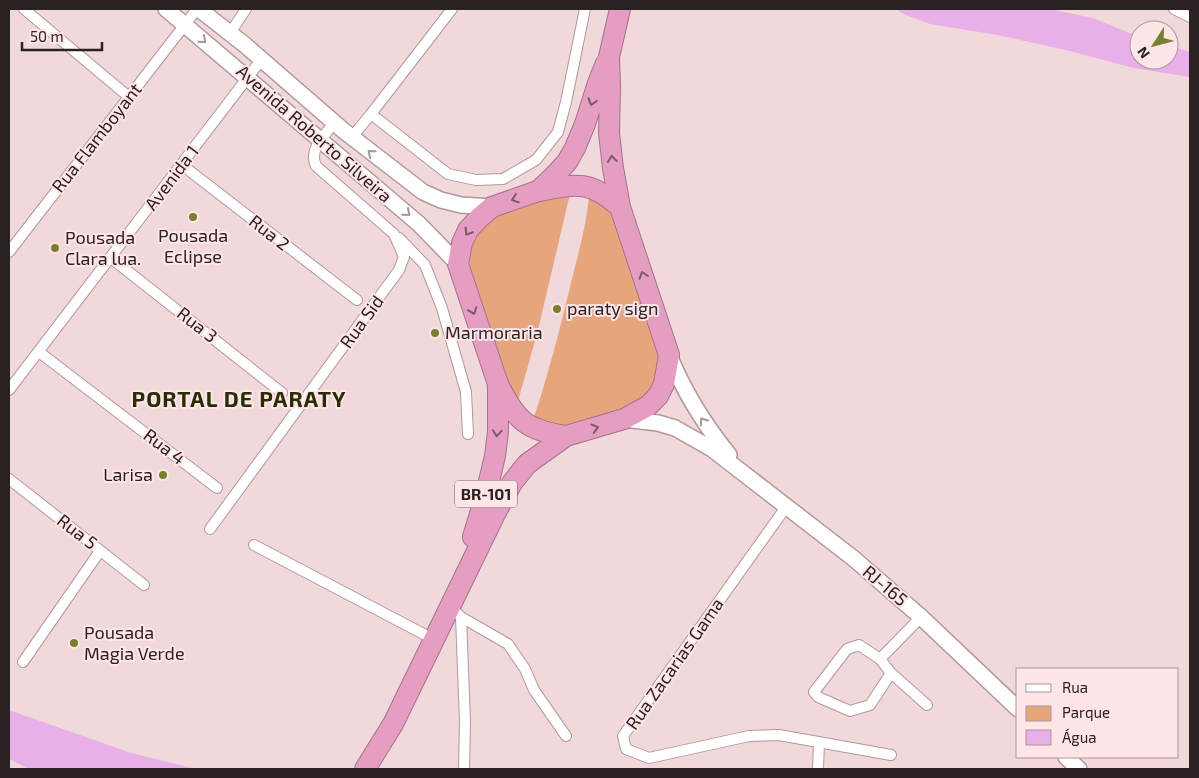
<svg xmlns="http://www.w3.org/2000/svg" width="1199" height="778" font-family="'Exo 2',sans-serif">
	<style>
		.green { fill: #e7a57d }
		.water { fill: #e8afe8 }
		.lines { fill: none; stroke-linecap: round; stroke-linejoin: round }
		.street-casing { stroke: #b0989b; stroke-width: 12 }
		.secondary-casing { stroke: #b0989b; stroke-width: 18 }
		.highway-casing { stroke: #a4728a; stroke-width: 22 }
		.street { stroke: #fff; stroke-width: 10 }
		.secondary { stroke: #fff; stroke-width: 15 }
		.highway { stroke: #e59ec2; stroke-width: 20 }
		.oneway { stroke: #9f9b9c }
		.oneway2 { stroke: #7e596a }
		.poi-dot { fill: #76802d; stroke: #ffe5e8; stroke-width: 2 }
		.labels { text-anchor: middle; stroke-width: 4; stroke-linejoin: round; paint-order: stroke }
		.shield { fill: #ffe5e8; stroke: #6a5c5d; stroke-width: 1 }
		.shield-label { font-size: 16px; font-weight: bold; fill: #2a2122 }
		.street-label { font-size: 18px; fill: #2a2122; stroke: #ffe5e8 }
		.poi-label { font-size: 18px; fill: #2a2122; stroke: #ffe5e8; text-anchor: start }
		.district-label { font-size: 22px; font-weight: bold; letter-spacing: 1px; fill: #292d04; stroke: #ffe5e8 }
	</style>
	<rect width="100%" height="100%" fill="#f1d8db"/>
	<path class="green" d="M570,194l-33,140 -19,67 -3,4 -49,-145 6,-25 17,-16 59,-21z
		M589,198l21,8 52,155 -4,24 -29,23 -57,19 -40,-4c15,-44 27,-90 38,-136 7,-29 16,-59 19,-89z"/>
	<path class="water" d="M895,9h155l43,9 46,19v23h30v-15l21,7v25l-57,-9 -63,-17 -72,-16 -68,-11 -24,-9z
		M9,710l122,43 65,16h-167l-20,-10z"/>
	<g class="lines">
		<defs>
			<path id="street" d="M24,9l105,88
				M1174,9l16,8
				M230,33l16,-24
				M371,114l77,60 28,6 27,-1 33,-19 22,-28 8,-30 19,-93
				M352,137l19,-23 81,-105
				M182,165l175,135
				M399,238l26,27 17,43 24,84 2,42
				M9,252l188,-243
				M111,258l171,135
				M39,352l178,136
				M9,390l252,-330
				M9,479l135,106
				M786,507l-163,229 3,13 23,9 100,-22 30,-1 112,20
				M210,529l189,-259 5,-13 -10,-23 -78,-68c-8,-17 9,-31 19,-44
				M254,545l181,95
				M450,606l11,11 47,27 17,25 9,21 32,46
				M461,617l4,105 -1,47
				M880,659l11,14 -21,32 -20,6 -32,-14 -4,-5 33,-43 12,-4 21,14 41,-42
				M23,662l77,-111
				M891,673l36,32
				M818,769l1,-27"/>
			<path id="secondary" d="M166,9l253,215 39,40
				M199,9l46,36 99,86 79,61 18,8 20,5 31,2
				M669,355c15,37 35,69 60,100
				M624,419l34,4 17,5 37,21 141,109 68,59 97,92
				M1066,757l13,12"/>
			<path id="highway" d="M540,191c37,-8 51,-10 80,16
				M499,386c18,36 28,44 67,50
				M473,537l13,-43 9,-38 3,-24v-48l-40,-120 4,-21 6,-13 11,-12 13,-11 46,-16 15,-14 14,-15 8,-14 10,-24 13,-41 8,-20
				M365,769l28,-45 102,-210 17,-31 15,-19 39,-28 58,-17 24,-13 10,-10 6,-12 5,-29 -49,-148 -7,-39 -4,-35 1,-47 -1,-29 11,-48"/>
		</defs>
		<use href="#street" class="street-casing"/>
		<use href="#secondary" class="secondary-casing"/>
		<use href="#highway" class="highway-casing"/>
		<use href="#street" class="street"/>
		<use href="#secondary" class="secondary"/>
		<use href="#highway" class="highway"/>
	</g>
	<defs><path id="oneway-chevron" d="M-2-3.5L2.5 0L-2 3.5" fill="none" stroke-width="1.6" stroke-linecap="round" stroke-linejoin="round" transform="scale(1.25)"/></defs>
	<g class="oneway">
		<use href="#oneway-chevron" transform="translate(203 40) rotate(40)"/>
		<use href="#oneway-chevron" transform="translate(371 153) rotate(-141)"/>
		<use href="#oneway-chevron" transform="translate(407 213) rotate(41)"/>
		<use href="#oneway-chevron" transform="translate(703 421) rotate(-125)"/>
	</g>
	<g class="oneway2">
		<use href="#oneway-chevron" transform="translate(592 102) rotate(107)"/>
		<use href="#oneway-chevron" transform="translate(612 159) rotate(-96)"/>
		<use href="#oneway-chevron" transform="translate(515 199) rotate(161)"/>
		<use href="#oneway-chevron" transform="translate(468 232) rotate(122)"/>
		<use href="#oneway-chevron" transform="translate(643 275) rotate(-108)"/>
		<use href="#oneway-chevron" transform="translate(473 311) rotate(71)"/>
		<use href="#oneway-chevron" transform="translate(595 428) rotate(-16)"/>
		<use href="#oneway-chevron" transform="translate(497 433) rotate(94)"/>
	</g>
	<g class="poi-dot">
		<circle cx="193" cy="217" r="5"/>
		<circle cx="55" cy="248" r="5"/>
		<circle cx="557" cy="309" r="5"/>
		<circle cx="435" cy="333" r="5"/>
		<circle cx="163" cy="475" r="5"/>
		<circle cx="74" cy="643" r="5"/>
	</g>
	<g class="labels">
		<rect class="shield" x="455" y="480.5" width="62" height="27" rx="4"/>
		<g class="shield-label">
			<text x="486" y="500">BR-101</text>
		</g>
		<g class="street-label">
			<text transform="translate(314 134) rotate(41)" y="6">Avenida Roberto Silveira</text>
			<text transform="translate(97 138) rotate(-52)" y="6">Rua Flamboyant</text>
			<text transform="translate(172 178) rotate(-53)" y="6">Avenida 1</text>
			<text transform="translate(269 233) rotate(38)" y="6">Rua 2</text>
			<text transform="translate(362 322) rotate(-54)" y="6">Rua Sid</text>
			<text transform="translate(197 325) rotate(38)" y="6">Rua 3</text>
			<text transform="translate(164 447) rotate(37)" y="6">Rua 4</text>
			<text transform="translate(77 532) rotate(38)" y="6">Rua 5</text>
			<text transform="translate(885 586) rotate(40)" y="6">RJ-165</text>
			<text transform="translate(675 664) rotate(-55)" y="6">Rua Zacarias Gama</text>
		</g>
		<g class="poi-label">
			<text x="193" y="242" text-anchor="middle">Pousada<tspan x="193" dy="21">Eclipse</tspan></text>
			<text x="65" y="244">Pousada<tspan x="65" dy="21">Clara lua.</tspan></text>
			<text x="567" y="315">paraty sign</text>
			<text x="445" y="339">Marmoraria</text>
			<text x="153" y="481" text-anchor="end">Larisa</text>
			<text x="84" y="639">Pousada<tspan x="84" dy="21">Magia Verde</tspan></text>
		</g>
		<g class="district-label">
			<text x="239" y="407">PORTAL DE PARATY</text>
		</g>
	</g>
	<rect width="1199" height="778" fill="none" stroke="#2a2122" stroke-width="20"/>
	<rect x="1016" y="668" width="162" height="90" fill="#ffe5e8" stroke="#aa9799"/>
	<rect x="1026" y="684" width="25" height="8" fill="#ffffff" stroke="#aa9799"/>
	<text x="1062" y="693" font-size="15" fill="#2a2122">Rua</text>
	<rect x="1026" y="706" width="25" height="15" fill="#e7a57d" stroke="#aa9799"/>
	<text x="1062" y="718" font-size="15" fill="#2a2122">Parque</text>
	<rect x="1026" y="730" width="25" height="15" fill="#e8afe8" stroke="#aa9799"/>
	<text x="1062" y="743" font-size="15" fill="#2a2122">Água</text>
	<g transform="translate(1154 45) rotate(234)"><circle r="24" fill="#ffe5e8" stroke="#aa9799"/>
	<path d="M0-4L9 19L0 12L-9 19Z" fill="#76802d"/>
	<text y="-8" font-size="14" font-weight="bold" text-anchor="middle" fill="#2a2122">N</text>
	</g>
	<path d="M22 42v8h80v-8" fill="none" stroke="#2a2122" stroke-width="2.5"/>
	<text x="30" y="42" font-size="15" fill="#2a2122" stroke="#ffe5e8" stroke-width="4" paint-order="stroke">50 m</text>
</svg>
